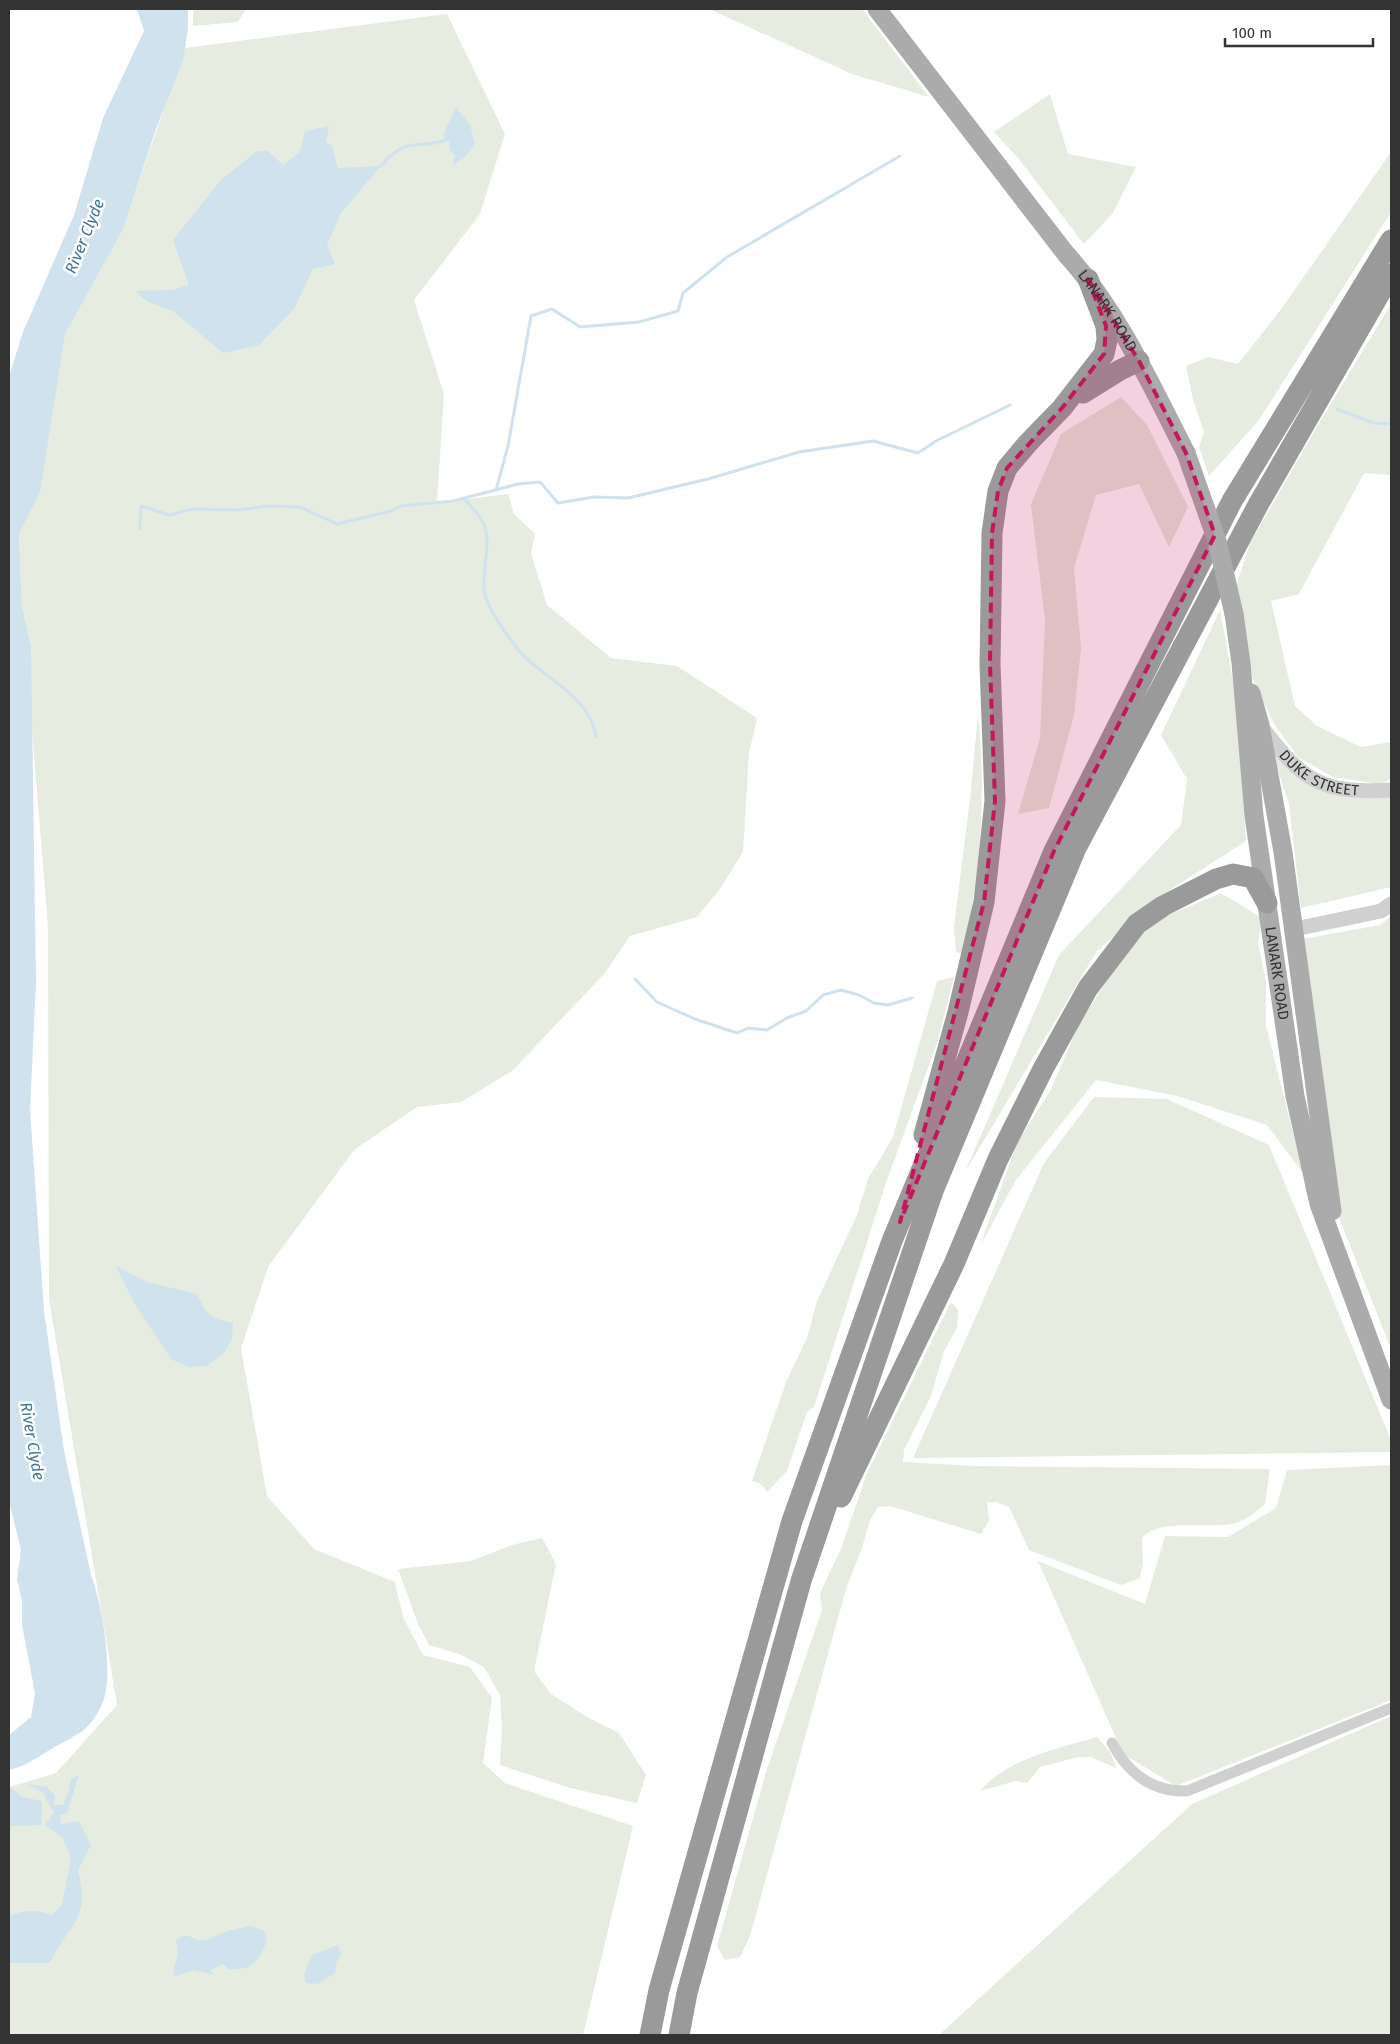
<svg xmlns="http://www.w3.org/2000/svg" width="1400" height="2044" font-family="'Fira Sans',sans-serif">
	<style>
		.green { fill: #e6ecdf }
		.water { fill: #cfe2ee }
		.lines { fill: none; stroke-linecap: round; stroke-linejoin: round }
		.stream { stroke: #cfe2ee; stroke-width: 3 }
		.minor { stroke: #d0d0d0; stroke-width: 11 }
		.tertiary { stroke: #d0d0d0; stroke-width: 15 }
		.primary { stroke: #ababab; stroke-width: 19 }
		.motorway { stroke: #9a9a9a; stroke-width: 21 }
		.primary-bridge { stroke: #ababab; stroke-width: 19 }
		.marked { fill: #c2185b; fill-opacity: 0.2; stroke: #c2185b; stroke-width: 4; stroke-dasharray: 10 6; stroke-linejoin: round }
		.labels { text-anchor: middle; stroke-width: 5; stroke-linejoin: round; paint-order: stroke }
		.street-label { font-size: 15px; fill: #333; stroke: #fff }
		.water-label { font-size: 16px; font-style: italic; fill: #3f7597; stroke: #fff }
	</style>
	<rect width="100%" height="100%" fill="#fff"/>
	<path class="green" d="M193,9h53l-8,13 -45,4z
		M709,9h153l67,88 -77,-23z
		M447,14l58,120 -25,80 -66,86 30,94 -7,109 71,-9 6,20 21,20 -4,19 16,52 64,53 66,8 80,52 -8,35 -6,99 -23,37 -23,28 -67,19 -25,37 -93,98 -51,31 -44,5 -63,43 -86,117 -27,81 26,148 47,53 81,33 8,35 20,38 47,12 22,31 -9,65 22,20 128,43 -50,209h-574v-248l47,-14 61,-68 -68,-406 -1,-372 -26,-320 -3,-74 46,-199 61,-115 59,-171z
		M1050,94l18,60 68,13 -23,46 -29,31 -66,-86 -24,-26z
		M1391,152v60l-132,208 -50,56 -10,-29 5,-15 -11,-32 -7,-34 22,-9 30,7 44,-56z
		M1391,304v171l-27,-2 -65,121 -28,7 24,105 22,20 44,21 30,-5v37l-11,5 -47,-7 -35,-20 -24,-33 -22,-47 -17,-87 15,-47 65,-113z
		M1121,397l26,28 41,82 -19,40 -30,-63 -43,11 -22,73 7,81 -7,66 -25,93 -31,6 22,-76 5,-118 -14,-116 30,-70z
		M1220,610l16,88 10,143 -87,56 -62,54 -132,221 94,-217 122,-130 6,-46 -26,-44z
		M978,715c9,80 2,160 -15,239l-7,-2 -2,-25 16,-128z
		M1269,742l43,43 79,10v92l-90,21 -12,-104z
		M1221,893l41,25 -4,26 8,37v45l42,166 -5,-19 -36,-48 -90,-29 -81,-16 -80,100 -36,66 37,-103 33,-52 29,-67 34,-53 39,-49z
		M1391,916v433l-63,-159 -25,-251 77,-14z
		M954,977l-16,63 -52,143 -72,224 -7,5 -20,59 -20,21 -6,-8 -9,-3 34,-99 21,-44 10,-37 40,-86 11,-36 25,-42 44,-156z
		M1094,1097l73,2 102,46 122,295v12l-478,6 131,-295z
		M951,1302l7,8 -1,18 -13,23 -13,45 -27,54 -1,12 71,4 296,3 -5,35c-8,7 -19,16 -29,19 -26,7 -76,-6 -94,15l1,23 -3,17 -19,7 -92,-35 -20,-43 -13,-5h-9l2,19 -8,13 -91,-28 -12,1 -8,13 -8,28 -16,41 -96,347 -10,21 -15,3 -8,-14 49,-174 56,-162 -2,-17 21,-44 26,-76z
		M1391,1465v235l-215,86 -53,-32 -85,-193 107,43 20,-68 63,1 48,-29 11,-38z
		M542,1538l14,26 -22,107 17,23 36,23 32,16 27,42 -9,28 -67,-15 -70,-23 2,-37 -2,-33 -16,-28 -25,-13 -30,-9 -11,-21 -20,-55 73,-8 41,-16z
		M1391,1716v319h-452l253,-231z
		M1097,1737l13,15 6,16 -25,-11h-13l-38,10 -13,16 -11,-2 -36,10c27,-32 78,-43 117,-54z"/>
	<path class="water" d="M137,9h51v19l-5,33 -26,65 -34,103 -58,105 -25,158 -21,41 3,74 9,41 5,334 -6,128 14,201 20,140 27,124c11,28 22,95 13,124 -3,10 -11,22 -18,29 -9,8 -23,14 -33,20 -15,9 -27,18 -44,22v-35l22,-18 4,-24 -13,-68v-24l-5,-22 4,-29 -12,-49v-1125l14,-44 51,-117 29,-97 41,-87z
		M456,107l14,18 5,19 -10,13 -13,9 3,-10 -5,-6 -1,-11h-5c0,-12 8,-21 12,-32z
		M329,126l-3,16 6,4 6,22 43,-2 -40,47 -14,32 8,19 -22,5 -19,40 -35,36 -36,8 -50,-42 -25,-9 -13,-11 38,-1 16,-5 -16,-45 48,-60 36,-29h11l15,14 17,-13 5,-21z
		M116,1266l31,16 50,12c11,22 12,24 36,29l-1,16 -8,14 -17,13 -19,1 -17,-8 -38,-58z
		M79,1775l-12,38 -7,2 1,9 18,-3 12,24 -13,25c13,50 -9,53 -28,93h-41v-46c12,-8 30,-7 43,-2l10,-10 9,-47 -9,-21 -17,-12 9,-12 -11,-20 -15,-9 19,3 8,8 -1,10h9l6,-14 2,-12z
		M9,1786l13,11 20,4 -1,24 -32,1z
		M251,1926l12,4 4,9c-7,22 -15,32 -38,30l-6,-5 -13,6 4,5 -22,-5 -17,7 -2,-7 5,-15 -2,-15c16,-11 15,3 29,0 5,-1 10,-4 15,-6 10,-4 20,-6 31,-8z
		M338,1945l3,9 -5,9 -1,10 -18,11 -11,-1 -2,-8 8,-20z"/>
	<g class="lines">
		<path class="stream" d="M381,166c26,-32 39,-15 68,-27
			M1337,409l37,14 17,1
			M496,490l12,-44 23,-130 21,-7 28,18 59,-5 39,-11 5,-18 44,-36 173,-101
			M464,498c6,8 15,16 19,24 10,22 -3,49 2,73 3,13 22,41 31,52 22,30 74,46 80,90
			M140,529l1,-23 28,9 23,-6 47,1 29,-4 32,1 37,17 54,-13 10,-5 52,-5 65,-17 22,-2 18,21 36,-6 34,1 80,-19 91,-27 74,-11 45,12 18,-12 74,-36
			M635,979l22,23 38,17 42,14 11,-5 19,2 20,-12 19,-7 17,-16 18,-5 18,5 15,8 14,2 24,-7"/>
		<path class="minor" d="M1112,1743c16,30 40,49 75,48l204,-83"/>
		<g class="tertiary">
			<path id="s1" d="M1261,726c42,55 59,68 130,64"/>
			<path d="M1295,929l86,-18 10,-7"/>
		</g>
		<g class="primary">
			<path id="s2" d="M877,9l189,245c52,57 85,131 120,199"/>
			<path id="s3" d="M1234,614l7,49 13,153 41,280 24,108 72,196"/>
			<path d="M1251,693l9,32 23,127 49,359"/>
		</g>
		<path class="motorway" d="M1083,393l37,-23 19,-9
			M924,1135l34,-123 26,-110 11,-101 -5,-137 2,-131 6,-42 9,-23 21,-25 34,-35 42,-54 3,-14 -1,-14 -18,-47
			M841,1497l113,-233 44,-105 45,-90 45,-81 49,-64 26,-18 53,-27 17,-5 20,4 14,25
			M650,2035l9,-45 133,-469 100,-280 162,-390 178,-350 159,-261
			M679,2035l8,-42 114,-412 132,-390 143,-343 182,-343 133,-231"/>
		<path class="primary-bridge" d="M1186,453l31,88 17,73"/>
	</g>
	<path class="marked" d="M1088,279l51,82 47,92 29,82 -161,316 -154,371 84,-320 11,-101 -5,-137 2,-131 6,-42 9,-23 55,-60 42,-54 2,-28z"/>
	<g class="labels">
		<g class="street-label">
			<text dy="5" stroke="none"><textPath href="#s2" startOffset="380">LANARK ROAD</textPath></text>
			<text dy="5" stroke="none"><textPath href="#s1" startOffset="78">DUKE STREET</textPath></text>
			<text dy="5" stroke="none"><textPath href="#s3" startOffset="362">LANARK ROAD</textPath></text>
		</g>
		<g class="water-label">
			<text transform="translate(84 236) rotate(-68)" y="6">River Clyde</text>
			<text transform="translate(33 1441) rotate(80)" y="6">River Clyde</text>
		</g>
	</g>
	<rect width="1400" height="2044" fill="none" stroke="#333333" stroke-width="20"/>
	<path d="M1225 38v8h148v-8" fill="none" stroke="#333333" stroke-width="2.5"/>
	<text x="1232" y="38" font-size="15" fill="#333333" stroke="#ffffff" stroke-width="4" paint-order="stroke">100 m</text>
</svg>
